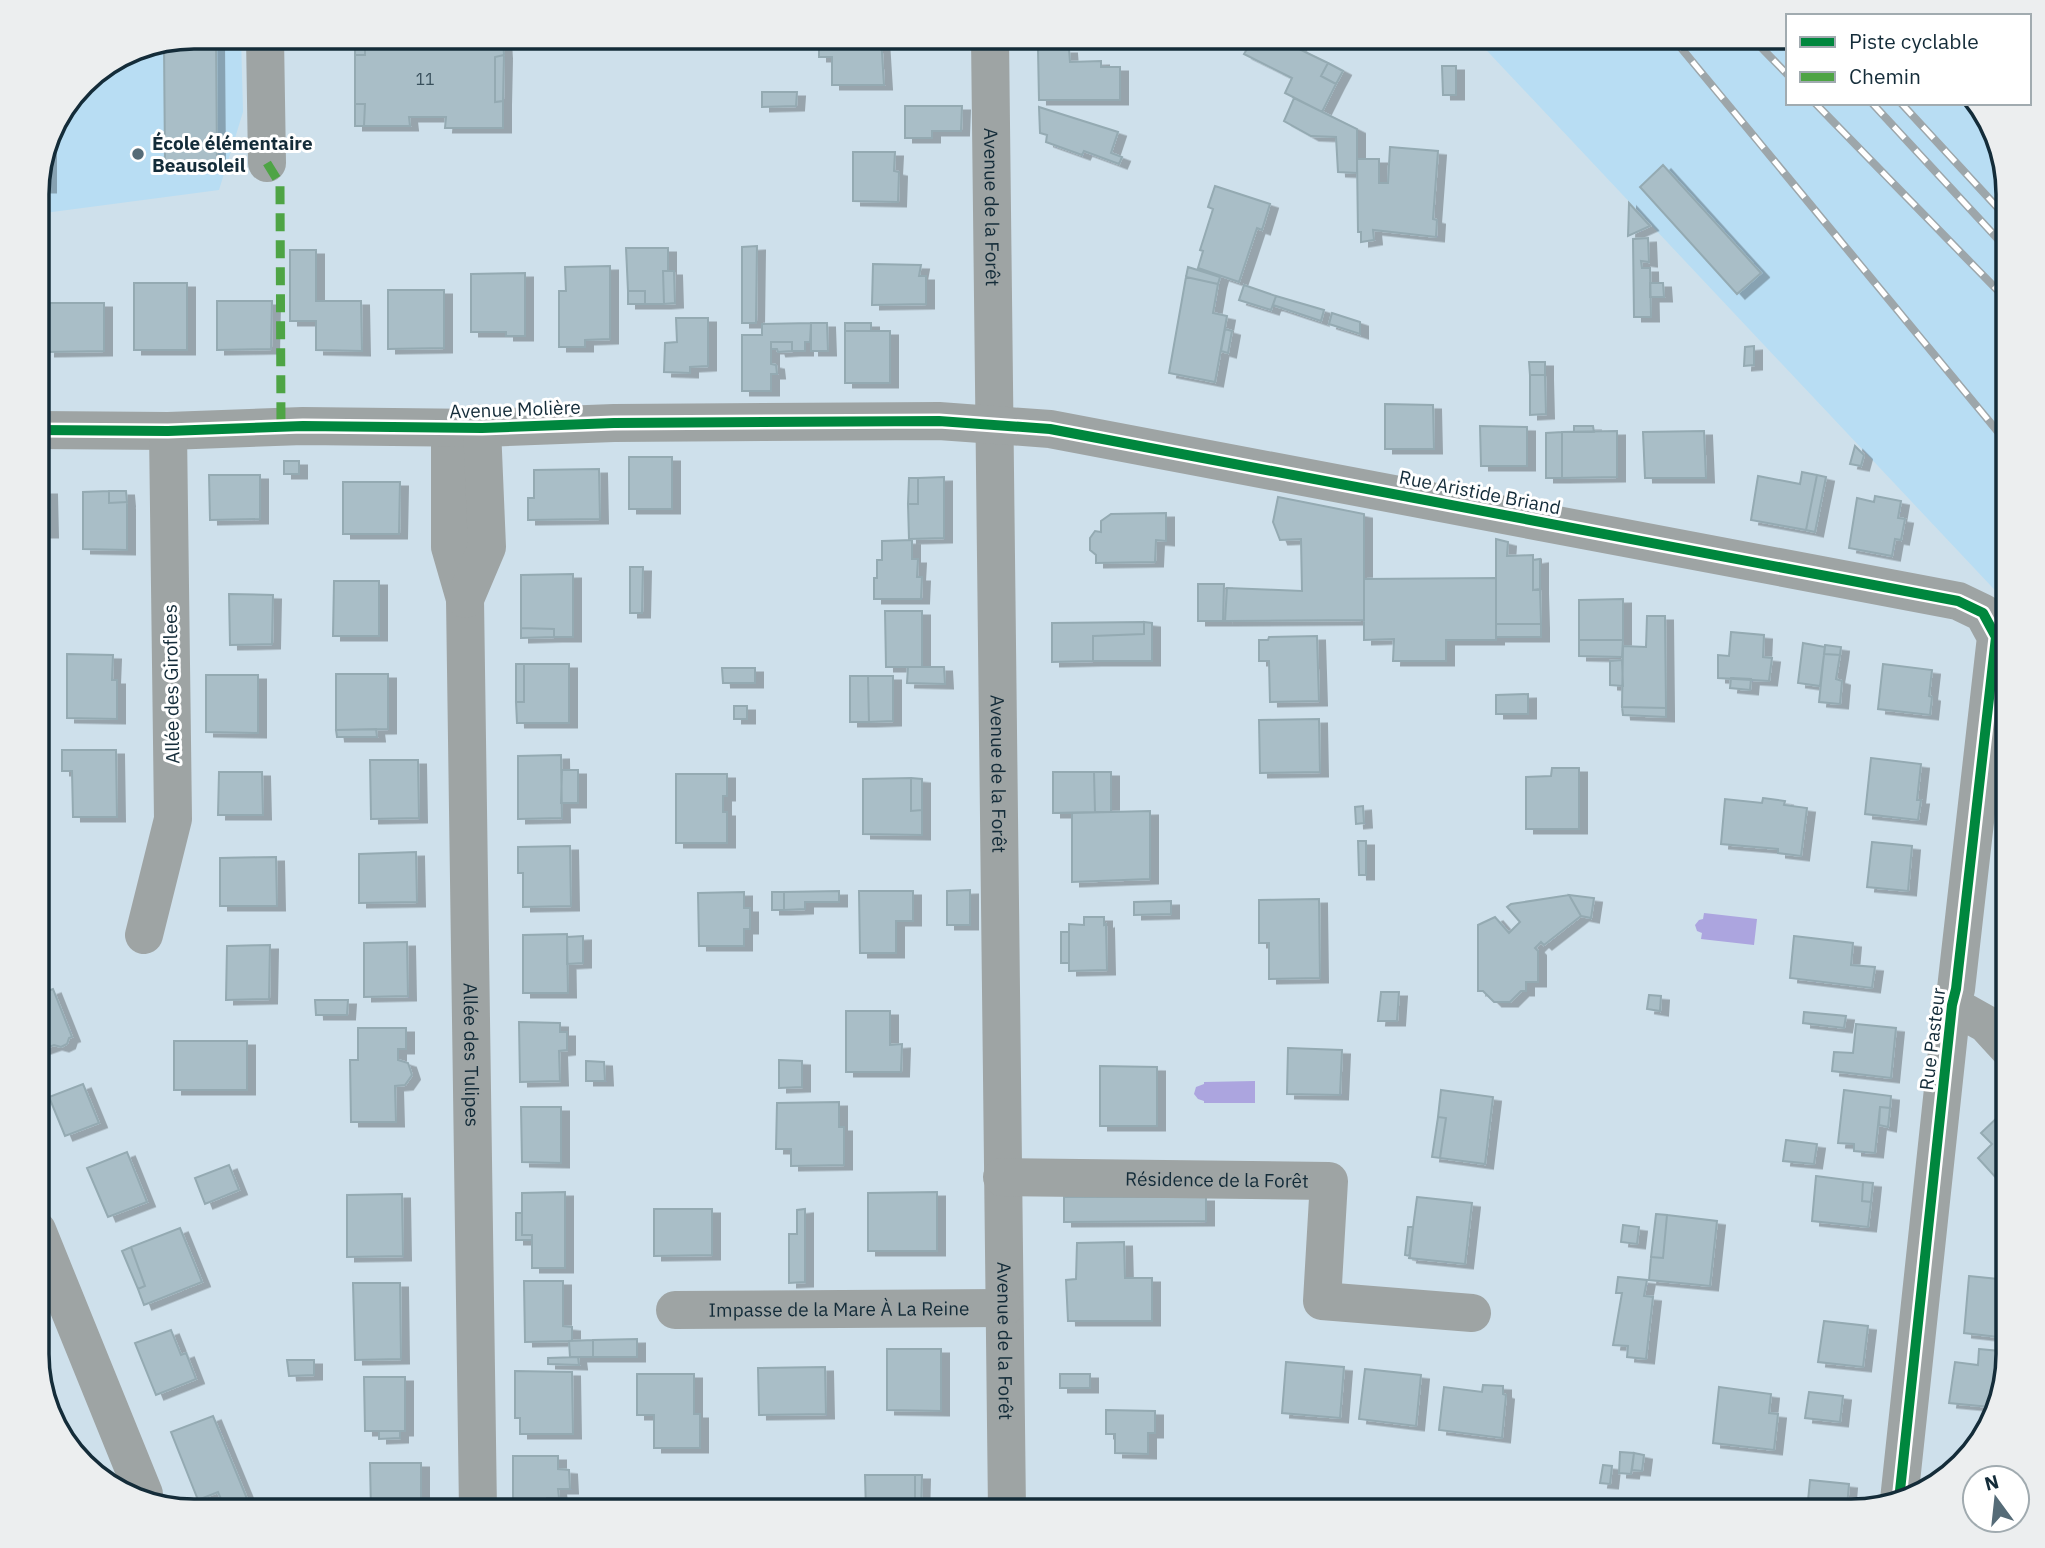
<svg xmlns="http://www.w3.org/2000/svg" width="2045" height="1548" font-family="'IBM Plex Sans',sans-serif">
	<style>
		.built { fill: #b8ddf3 }
		.water { fill: #aca5df }
		.building { fill: #a9bec7; stroke: #94aab2; stroke-width: 2; filter: url(#shadow) }
		.lines { fill: none; stroke-linecap: round; stroke-linejoin: round }
		.minor { stroke: #9ea4a4; stroke-width: 38 }
		.rail-casing { stroke: #9da6aa; stroke-width: 8 }
		.rail { stroke: #fff; stroke-width: 5; stroke-dasharray: 16; stroke-linecap: butt }
		.quiet { stroke: #4ea445; stroke-width: 9; stroke-dasharray: 18 9; stroke-linecap: butt }
		.cycleway-casing { stroke: #fff; stroke-width: 15 }
		.cycleway { stroke: #00873e; stroke-width: 10 }
		.poi-dot { fill: #556b77; stroke: #fff; stroke-width: 2.5 }
		.labels { text-anchor: middle; stroke-width: 6; stroke-linejoin: round; paint-order: stroke }
		.number-label { font-size: 16px; fill: #39505c }
		.poi-label { font-size: 19px; font-weight: bold; fill: #142c39; stroke: #fff; text-anchor: start }
		.street-label { font-size: 19px; fill: #142c39; stroke: #fff }
		.rim { fill: none; stroke: #142c39; stroke-width: 3.5 }
	</style>
	<defs>
		<filter id="shadow"><feDropShadow dx="8" dy="4.5" stdDeviation="0" flood-color="#0004"/></filter>
	</defs>
	<rect width="100%" height="100%" fill="#cee0eb"/>
	<path class="built" d="M194,37h47l2,75 -24,78 -182,24v-31l16,-58 37,-49 44,-27z
		M1474,37h314v66h187l17,22 16,69v410z"/>
	<path class="water" d="M1704,913l53,6 -3,26 -53,-6 1,-6 -5,-2 -2,-6 4,-5 4,-1z
		M1255,1081v22h-51v-2l-6,-2 -4,-5 2,-7 8,-3v-2z"/>
	<path class="building" d="M194,37h22l1,126 -52,1 -1,-121z
		M355,37h10v18h-10z
		M365,37h45l-1,5h36v-5h58l1,18 -9,2v45l8,-1v27h-58l1,-11h-37l1,9h-46l1,-22h-10v-49h10z
		M819,37h62l3,48h-52v-28h-13z
		M1239,37h56l4,12 29,14 -7,13 15,8 -14,28 -37,-19 7,-15 -48,-24 3,-5 -11,-5z
		M1038,49h31l1,13 31,-1v6h19v33h-81z
		M504,55l-1,46 -8,1v-45z
		M1328,63l15,8 -7,13 -15,-8z
		M1442,66h14v29h-13z
		M762,92h35l-1,14 -34,1z
		M1294,98l63,31v44l-19,-1 -2,-35 -25,-1 -27,-15z
		M355,104h10l-1,22h-9z
		M905,106h57l-1,25h-29v7h-27z
		M1039,107l79,25 -7,21 11,4 -3,7 -35,-13 -2,4 -36,-13 1,-7 -7,-2z
		M48,144v44h-11v-5z
		M1390,147l48,4 -5,68 4,1 -1,17 -63,-7 1,10 -13,2v-10h-3l-1,-73h22v24h9z
		M853,152h42l-1,19 5,1 -1,30 -45,-1z
		M1663,165l98,108 -24,21 -97,-107z
		M1215,186l55,18 -8,26 -5,-2 -18,54 -41,-14 5,-17 -3,-1 13,-41 -5,-2z
		M1629,203l21,23 -22,10z
		M1648,238l1,24 -8,-1 1,7h8l1,49h-17l-1,-78z
		M757,246l-1,77h-14v-76z
		M626,248h42v23h-5l1,33h-19v-13h-17z
		M290,250h26v51h45l1,50 -46,-1v-29h-26z
		M873,264l48,1 -2,11h7v28l-54,1z
		M610,266v73l-25,1v7h-26v-56h7l-1,-24z
		M1188,267l32,10 -2,7 -32,-7z
		M663,271h11l1,32 -11,1z
		M525,273v63h-19v-4h-35v-58z
		M1186,277l32,7 -5,29 14,3 -12,66 -46,-9z
		M134,283h53v67h-53z
		M1650,283h13l1,14h-14z
		M1244,285l32,11 -5,14 -32,-10z
		M388,290h56v58l-56,1z
		M628,291h17v13h-17z
		M1276,296l48,14 -3,11 -48,-16z
		M217,301h55l-1,48 -54,1z
		M48,303h56v48l-57,1z
		M1332,313l28,9v12l-31,-10z
		M676,318h32v48l-18,1v6l-26,-1 1,-29 12,-1z
		M811,323h16l1,28h-17z
		M811,323l-1,19h-5v9h-13v-9h-21v22l5,1 1,9h-6v17h-29v-56h20v-11z
		M845,323h26v8h-26z
		M1225,329l7,2 -4,22 -7,-2z
		M845,331h45v52h-45z
		M771,342h21v9l-14,1 -1,-3h-6z
		M1754,346v19l-10,1 1,-19z
		M1529,362h16v13h-15z
		M1530,375h15l1,39 -16,1z
		M1385,404l48,1 1,44h-49z
		M1480,426l47,1v39h-46z
		M1574,426h19l1,6h-20z
		M1617,431v46l-55,1v-46z
		M1704,431l2,47h-61l-2,-46z
		M1562,432v46h-16v-45z
		M1855,446l9,9 -3,11 -11,-2z
		M629,457h43v52h-43z
		M284,461h15v13h-15z
		M599,469l1,50 -72,1v-22h6v-28z
		M1802,472l15,3 -11,55 -55,-10 7,-44 42,8z
		M209,475h51v44l-50,1z
		M1817,475l9,2 -11,55 -9,-2z
		M944,477v61l-35,1 -1,-35h10v-26z
		M909,478h9v26h-10z
		M343,482h57l-1,52h-56z
		M37,490h12l1,43h-13z
		M109,491h17l1,11 -18,1z
		M109,491v12l18,-1v48l-44,-1v-57z
		M1875,496l26,5 -3,17 7,1 -4,21 -6,-1 -3,17 -43,-8 8,-50 17,4z
		M1278,497l86,17v106l-139,1 2,-33 75,3 -1,-52 -21,1 -7,-18z
		M1166,513v28l-10,-1 -1,22 -59,1v-8l-6,-5v-12l5,-7 6,1v-11l10,-7z
		M1496,539l12,3 -1,14 26,-1v35l7,-1 1,35h-45z
		M912,540v19h6l-1,18h5l-1,22h-47v-21h3v-18h5v-19z
		M1540,559v30l-7,1v-30z
		M630,567h13l-1,46h-12z
		M573,574v63h-19v-8l-33,-1v-53z
		M1496,578v62h-50v21h-53l1,-22 -30,1v-61z
		M334,581h45v55h-46z
		M1198,584h26l-1,37h-25z
		M229,594l44,1 -1,49 -42,1z
		M1623,599v41h-44v-40z
		M885,611h37v56h-36z
		M1647,616h18l1,92 -44,-1 1,-61 23,1z
		M1144,622v12l-51,2v25l-41,1v-39z
		M1144,622l8,1v38h-59v-25l51,-2z
		M1496,624h45v13h-45z
		M521,628l33,1v8l-33,1z
		M1731,632l33,3 -1,22 9,1 -3,23 -51,-3v-23l11,1z
		M1317,636l2,65 -49,1 -1,-41h-10v-21h9l1,-3z
		M1579,640h44l-1,17 -43,-1z
		M1803,643l22,4 -5,39 -22,-3z
		M1825,645l16,2 -1,8 -16,-1z
		M67,654l46,1 -1,25h5v39l-50,-1z
		M1824,654l16,1 -4,24 6,2 -2,23 -21,-2z
		M1622,660l1,26 -13,-1v-24z
		M516,664h8v38h-8z
		M524,664h45v59h-52l-1,-21h8z
		M1883,664l49,6 -3,26 3,1 -2,18 -52,-6z
		M908,667h36l1,17 -38,-1z
		M722,668h33v15h-32z
		M336,674h52v55l-52,1z
		M206,675h52v58l-52,-1z
		M850,676h18l1,46h-19z
		M868,676h25v45l-24,1z
		M1731,678l20,1 -1,11 -20,-2z
		M1528,694v20h-32v-19z
		M734,706h13v13h-13z
		M1622,707l44,1v9l-43,-2z
		M1319,719l1,53 -60,1 -1,-53z
		M376,729l1,8h-40l-1,-7z
		M62,750h54l1,67h-44l-1,-46h-10z
		M561,755l1,63 -44,1v-63z
		M1871,758l50,6 -4,36h4l-3,20 -53,-6z
		M370,760h48l1,58 -48,1z
		M1552,768h27v61h-53v-52l25,-1z
		M562,770h16v33h-17z
		M219,772h43l1,43h-45z
		M1053,772h41l1,40 -42,1z
		M1094,772h17v40h-16z
		M676,774h51v22h-4v16h4v31h-51z
		M911,778l11,1v31l-11,1z
		M911,778v33l11,-1v25l-59,-1v-55z
		M1763,798l22,3 -1,4 23,3 -6,48 -23,-3v-4l-57,-5 4,-45 37,4z
		M1363,806l1,17 -8,1 -1,-17z
		M1150,811v68l-78,3v-69z
		M1358,841h8v34h-7z
		M1872,842l40,4 -4,45 -41,-4z
		M570,846l1,60 -48,1v-34h-5v-26z
		M416,852l1,50 -58,1v-49z
		M276,857l1,49h-57v-48z
		M970,890v35h-23v-34z
		M839,891v11h-34v7l-21,1v-18z
		M859,891h54v30h-17v32h-36z
		M744,892v16h6v21h-6v17h-45l-1,-53z
		M772,892h12v18h-12z
		M1569,895l25,3 -3,20 -10,-2z
		M1569,895l12,21 -37,29 -3,-3 -6,6 3,3v31h-12v9h-5l-11,11h-16l-11,-11h-5v-66l17,-8 14,16 11,-11 -13,-15 4,-3z
		M1319,899l1,79 -51,1v-36h-10v-43z
		M1171,901v13l-37,1v-13z
		M1084,917h20v8l2,-1 1,46 -38,1v-47l15,1z
		M1061,932h8v31h-8z
		M567,934l1,59h-45v-58z
		M583,936v27l-16,1v-27z
		M1794,936l59,7 -2,22 24,2 -3,21 -82,-10z
		M407,942l1,54 -44,1v-54z
		M270,945l-1,54 -43,1 1,-54z
		M53,989l19,48 -3,1 -2,6 -6,3 -7,-2 -17,6v-56z
		M1381,992h18l-2,29h-19z
		M1649,995l12,1 -1,15 -13,-2z
		M315,1000h33l-1,15h-31z
		M846,1011h44v34l12,-1 -1,28h-55z
		M1804,1012l42,4 -2,12 -41,-5z
		M519,1022l41,1v9h7v18l-8,1 1,30 -40,1z
		M1856,1024l40,4 -5,50 -59,-7 2,-19 19,1z
		M358,1028h48v21h-8v11l10,3 4,12 -7,10 -10,1 1,36h-45l-1,-62h8z
		M174,1041h73v49h-73z
		M1288,1048l54,2 -2,45 -53,-1z
		M779,1060l23,1v26l-23,1z
		M586,1061l18,1 1,19h-19z
		M1100,1066l57,1v59h-57z
		M83,1084l16,39 -34,13 -16,-39z
		M1441,1090l52,7 -8,67 -45,-6 6,-40 -8,-1z
		M1844,1090l47,6 -1,12 -10,-1 -5,46 -21,-2v-7l-16,-1z
		M839,1102v25h5v38l-53,1v-17h-15l1,-46z
		M521,1107h40v56l-39,-1z
		M1880,1107l10,1 -2,19 -9,-2z
		M2001,1114l7,9v68l-30,-33 14,-14 -11,-11z
		M1438,1117l8,1 -6,40 -8,-1z
		M1786,1140l31,4 -3,20 -31,-3z
		M127,1152l20,50 -39,15 -21,-49z
		M229,1165l10,25 -34,14 -10,-26z
		M1816,1176l47,6 -1,19 9,1 -3,25 -56,-6z
		M1863,1182l10,1 -2,19 -9,-1z
		M565,1192v76h-33v-33h-10v-42z
		M937,1192v59h-69v-58z
		M402,1194l1,62 -56,1v-62z
		M1064,1197h142v24l-142,1z
		M1417,1197l55,6 -7,61 -56,-6z
		M654,1209h58v46l-58,1z
		M805,1209v73l-16,1v-49h8v-24z
		M516,1213h6v22h10v5h-16z
		M1656,1214l11,1 -4,43 -12,-1z
		M1667,1215l50,6 -7,65 -61,-6 2,-23 12,1z
		M1623,1225l16,2 -2,17 -16,-2z
		M1408,1227h5l-3,29 -5,-1z
		M180,1228l22,54 -58,23 -6,-16 7,-3 -14,-39z
		M1124,1242l1,36h27v43h-84l-2,-41 10,-1 1,-36z
		M131,1247l14,39 -7,3 -16,-38z
		M1969,1276l29,3 10,39 -1,20 -43,-5z
		M1618,1277l29,3 -3,16 9,1 -7,62 -19,-2 1,-11 -15,-1 9,-52h-6z
		M524,1281h39v45l9,1v14l-47,1z
		M353,1283h47l1,76 -46,1z
		M1824,1321l44,5 -5,41 -45,-5z
		M171,1330l10,25 5,-2 10,26 -40,16 -21,-52z
		M637,1339v18h-44v-17z
		M593,1340v17h-23l-1,-16z
		M887,1349h54v62l-54,-1z
		M1979,1349l21,2 -6,45 -4,11 -41,-4 6,-41 23,3z
		M578,1357l1,8 -31,-1v-6z
		M287,1360h27v15l-25,1z
		M1286,1362l58,5 -4,51 -58,-5z
		M825,1367l1,47 -67,1 -1,-47z
		M1365,1369l56,6 -5,51 -57,-7z
		M515,1371l57,1 1,62h-53v-16h-5z
		M637,1374h57v40h6v34h-46v-33h-17z
		M1060,1374h30v14h-30z
		M364,1377h41v54h-40z
		M1483,1385l20,1v8l3,1 -4,43 -63,-8 5,-43 38,5z
		M1719,1387l52,7 -2,19 9,1 -4,36 -61,-7z
		M1809,1392l34,4 -3,26 -35,-4z
		M1106,1410l49,1v22h-7v21l-33,-1v-19h-9z
		M213,1416l37,90 -15,5h-9l-8,-19 -20,8 -27,-68z
		M379,1431h21v7l-21,1z
		M1620,1452l14,1 -3,21 -12,-1z
		M1634,1453l10,2 -2,16 -10,-1z
		M513,1456h45v13l11,1 1,19h-12l1,9h-12v13h-34z
		M370,1463h51v48h-50z
		M1603,1465l9,1 -2,18 -10,-1z
		M865,1475h50v36h-49z
		M915,1475h7l-1,36h-6z
		M1810,1480l39,4 -2,23 -10,-1v5h-30z"/>
	<g class="lines">
		<g class="minor">
			<path d="M265,37l2,126"/>
			<path id="s1" d="M990,37l17,1474"/>
			<path id="s2" d="M450,429v118l15,52 13,912"/>
			<path d="M37,430l131,1 135,-5 179,2 132,-5 325,-2 111,8 908,172 25,12 13,24 -40,352 -4,16 -53,495"/>
			<path d="M465,599l22,-52 -5,-119"/>
			<path d="M144,935l29,-116 -5,-388"/>
			<path d="M1952,1005l34,19 22,24"/>
			<path id="s3" d="M1002,1177l327,4 -7,120 150,12"/>
			<path d="M37,1230l107,264"/>
			<path id="s4" d="M675,1310l329,-2"/>
		</g>
		<defs>
			<path id="rail" d="M1672,37l336,407
				M1751,37l37,38
				M1815,103l193,198
				M1872,103l136,147
				M1901,103l107,116"/>
		</defs>
		<use href="#rail" class="rail-casing"/>
		<use href="#rail" class="rail"/>
		<path class="quiet" d="M267,163l13,21 1,243"/>
		<defs>
			<path id="cycleway" d="M37,430l131,1 135,-5 179,2 132,-5 325,-2 111,8 908,172 25,12 13,24 -40,352 -4,16 -53,495"/>
		</defs>
		<use href="#cycleway" class="cycleway-casing"/>
		<use href="#cycleway" class="cycleway"/>
	</g>
	<circle class="poi-dot" cx="138" cy="154" r="7"/>
	<g class="labels">
		<g class="number-label">
			<text x="425" y="85">11</text>
		</g>
		<g class="poi-label">
			<text x="152" y="150">École élémentaire<tspan x="152" dy="22">Beausoleil</tspan></text>
		</g>
		<g class="street-label">
			<text dy="7" stroke="none"><textPath href="#s1" startOffset="170">Avenue de la Forêt</textPath></text>
			<text transform="translate(515 409) rotate(-2)" y="7">Avenue Molière</text>
			<text transform="translate(1480 492) rotate(11)" y="7">Rue Aristide Briand</text>
			<text transform="translate(171 684) rotate(-91)" y="7">Allée des Giroflees</text>
			<text dy="7" stroke="none"><textPath href="#s1" startOffset="737">Avenue de la Forêt</textPath></text>
			<text transform="translate(1932 1039) rotate(-83)" y="7">Rue Pasteur</text>
			<text dy="7" stroke="none"><textPath href="#s2" startOffset="628">Allée des Tulipes</textPath></text>
			<text dy="7" stroke="none"><textPath href="#s3" startOffset="215">Résidence de la Forêt</textPath></text>
			<text dy="7" stroke="none"><textPath href="#s4" startOffset="164">Impasse de la Mare À La Reine</textPath></text>
			<text dy="7" stroke="none"><textPath href="#s1" startOffset="1304">Avenue de la Forêt</textPath></text>
		</g>
	</g>
	<path d="M0 0H2045V1548H0ZM194 49H1851A145 145 0 0 1 1996 194V1354A145 145 0 0 1 1851 1499H194A145 145 0 0 1 49 1354V194A145 145 0 0 1 194 49Z" fill="#eceeef" fill-rule="evenodd"/>
	<path class="rim" d="M194 49H1851A145 145 0 0 1 1996 194V1354A145 145 0 0 1 1851 1499H194A145 145 0 0 1 49 1354V194A145 145 0 0 1 194 49Z"/>
	<rect x="1786" y="14" width="245" height="91" fill="#ffffff" stroke="#a1abb0" stroke-width="2"/>
	<rect x="1800" y="37" width="35" height="10" fill="#00873e" stroke="#a1abb0" stroke-width="2"/>
	<text x="1849" y="49" font-size="21" fill="#142c39">Piste cyclable</text>
	<rect x="1800" y="72" width="35" height="10" fill="#4ea445" stroke="#a1abb0" stroke-width="2"/>
	<text x="1849" y="84" font-size="21" fill="#142c39">Chemin</text>
	<g transform="translate(1996 1499) rotate(345)"><circle r="33" fill="#ffffff" stroke="#a1abb0" stroke-width="2"/>
	<path d="M0-5L12 26L0 18L-12 26Z" fill="#556b77"/>
	<text y="-10" font-size="19" font-weight="bold" text-anchor="middle" fill="#142c39">N</text>
	</g>
</svg>
